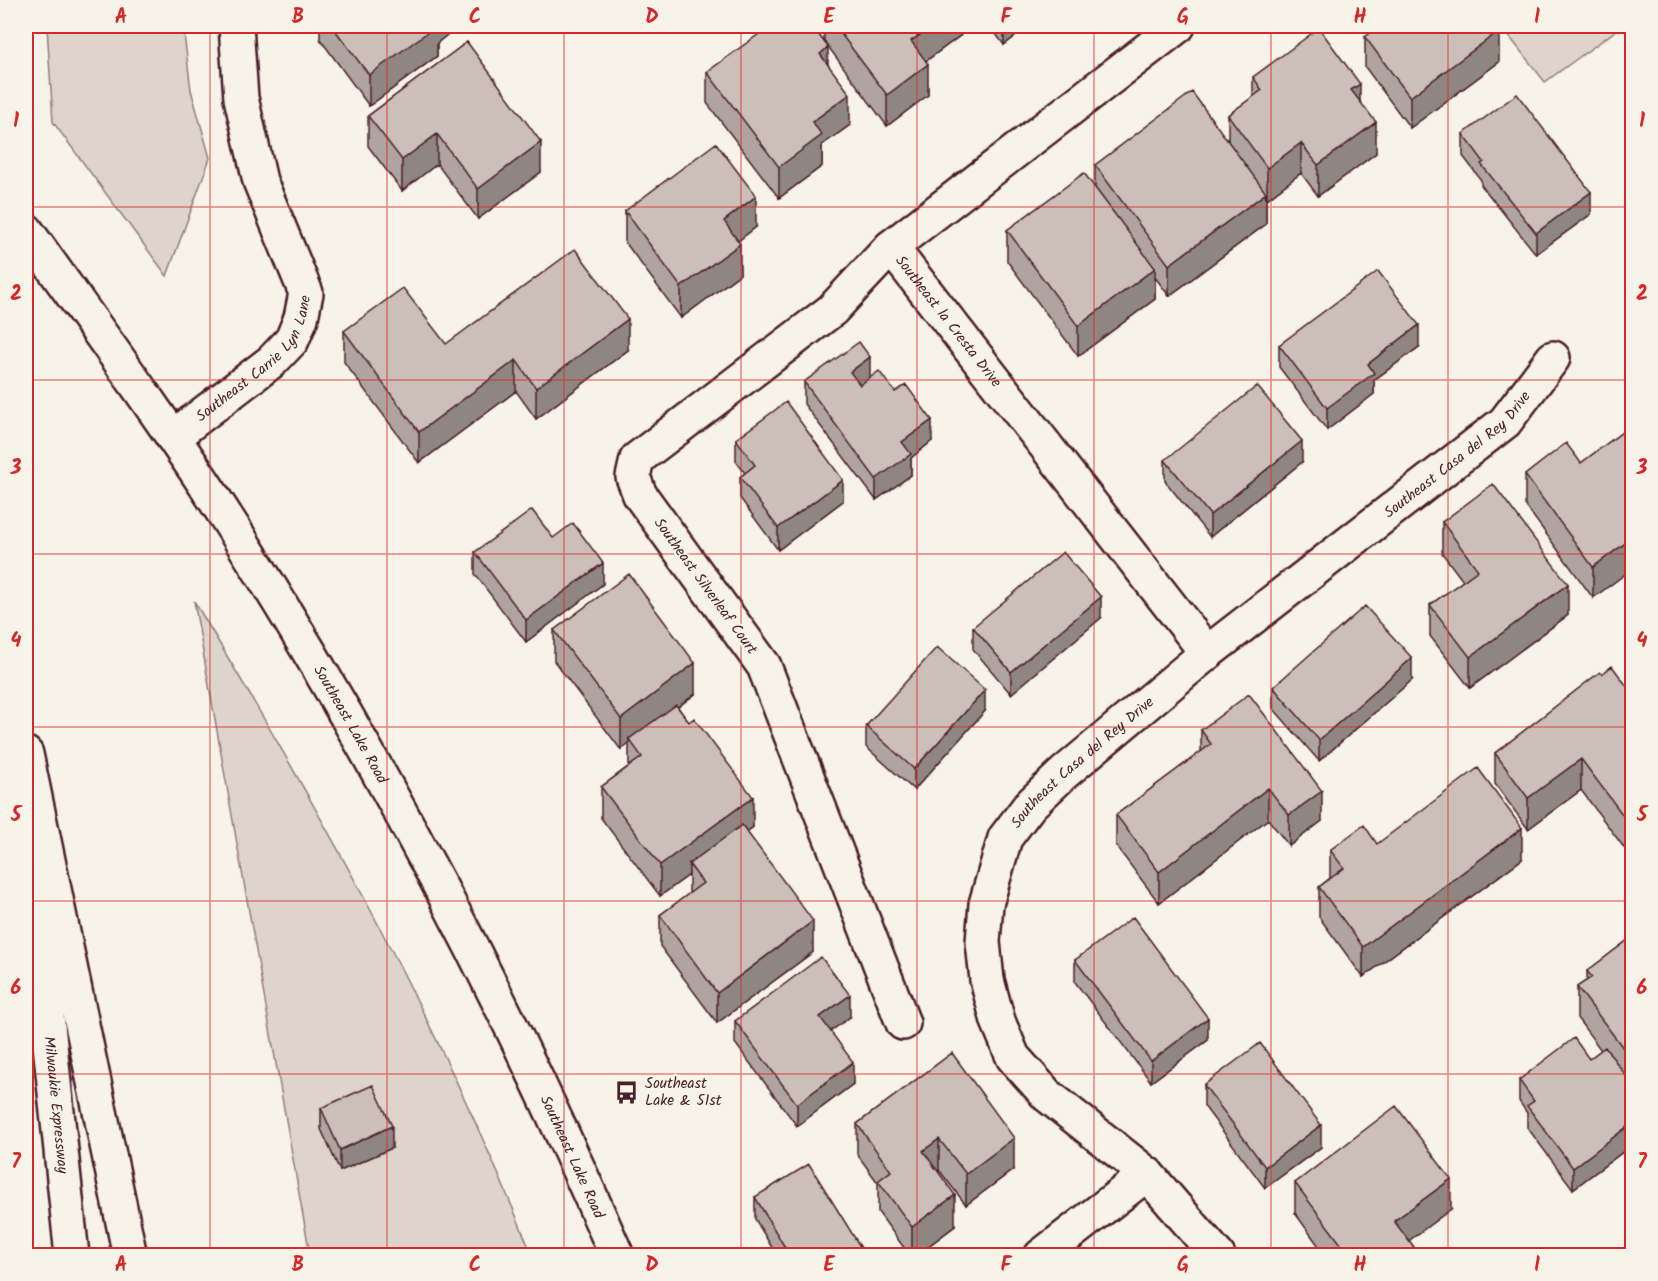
<svg xmlns="http://www.w3.org/2000/svg" width="1658" height="1281" font-family="Kalam,sans-serif">
	<style>
		.green { fill: #ded4cc; stroke: #947a7c; stroke-width: 1.5 }
		.lines { fill: none; stroke-linecap: round; stroke-linejoin: round }
		.street-casing { stroke: #4a1f2b; stroke-width: 38 }
		.primary-casing { stroke: #4a1f2b; stroke-width: 38 }
		.highway-casing { stroke: #4a1f2b; stroke-width: 38 }
		.street { stroke: #f7f3e8; stroke-width: 33 }
		.primary { stroke: #f7f3e8; stroke-width: 33 }
		.highway { stroke: #f7f3e8; stroke-width: 33 }
		.wall { fill: #afa49f; stroke: #4a1f2b; stroke-width: 1.5 }
		.shaded-wall { fill: #8f8682; stroke: #4a1f2b; stroke-width: 1.5 }
		.building { fill: #ccbfb9; stroke: #4a1f2b; stroke-width: 1.5 }
		.grid { fill: none; stroke: #d62828; stroke-width: 1.5; stroke-opacity: 0.55 }
		.labels { text-anchor: middle; stroke-width: 4.5; stroke-linejoin: round; paint-order: stroke }
		.street-label { font-size: 15px; fill: #4a1f2b; stroke: #f7f3e8 }
		.poi-label { font-size: 15px; fill: #4a1f2b; stroke: #f7f3e8; text-anchor: start }
		.neatline { fill: none; stroke: #d62828; stroke-width: 2 }
		.grid-label { font-size: 20px; text-anchor: middle; font-weight: bold; fill: #d62828 }
	</style>
	<rect width="100%" height="100%" fill="#f7f3e8"/>
	<filter id="ink" filterUnits="userSpaceOnUse"><feTurbulence type="fractalNoise" baseFrequency=".0167" numOctaves="2"/><feDisplacementMap in="SourceGraphic" scale="12" xChannelSelector="R" yChannelSelector="G"/><feConvolveMatrix kernelMatrix="1 2 1 2 8 2 1 2 1" color-interpolation-filters="sRGB"/></filter>
	<g filter="url(#ink)">
		<path class="green" d="M47,26h136l8,64 19,68 -43,118 -114,-154z
			M1501,26h121l-77,56z
			M194,601c127,210 247,426 338,654h-222z"/>
		<g class="lines">
			<defs>
				<g id="street">
					<path id="s1" d="M891,247l316,406"/>
					<path id="s2" d="M173,437l99,-76 20,-21 9,-22 5,-25 -46,-112 -19,-83 -5,-72"/>
					<path d="M903,1023l-139,-357 -124,-171 -7,-18 4,-18 195,-149 59,-63 287,-221"/>
					<path d="M1041,1256l106,-82"/>
					<path id="s3" d="M1218,1256l-71,-82 -100,-79 -34,-38 -15,-36 -11,-41 -4,-38 3,-38 19,-66 25,-33 34,-32 143,-120 298,-231 48,-64"/>
				</g>
				<g id="primary">
					<path id="s4" d="M26,230c69,97 140,193 204,293 148,233 277,480 387,733"/>
				</g>
				<g id="highway">
					<path d="M26,754l104,502"/>
					<path id="s5" d="M33,881l39,375"/>
				</g>
			</defs>
			<use href="#street" class="street-casing"/>
			<use href="#primary" class="primary-casing"/>
			<use href="#highway" class="highway-casing"/>
			<use href="#street" class="street"/>
			<use href="#primary" class="primary"/>
			<use href="#highway" class="highway"/>
		</g>
		<path class="wall" d="M320,26h131v6l-14,11v13l-68,50 -49,-67z
			M824,26h137v9l-35,26 2,34 -41,31 -63,-85z
			M990,26h39l-25,19z
			M1365,37l134,25 -89,66 -45,-61z
			M467,42l74,130 -63,47 -41,-55 -35,27 -34,-45v-30z
			M828,65l22,60 -28,20v21l-43,32 -72,-95v-31z
			M1253,77l107,24 16,52 -58,43 -17,-23 -34,26 -1,-1v26l-97,72 -14,-19v22l-77,57 -71,-95v-31l88,-43v-22l133,-24v-26l25,-18z
			M1463,134l128,80 -55,40 -55,-69v-5l-18,-24z
			M625,211l131,16 -18,14 2,33 -59,44 -56,-76z
			M344,331l102,13 182,6 -92,69 -20,-28 -97,72 -75,-101z
			M1279,345l140,2 -45,33v14l-47,36 -48,-63z
			M870,378l62,63 -21,17v17l-35,25 -72,-96v-22z
			M1625,430l-32,168 -68,-93v-30l56,-12z
			M736,439l107,62 -65,49 -38,-52v-21l5,-4 -9,-12z
			M1165,460l137,2 -92,75 -45,-56z
			M1442,522l126,93 -98,73 -40,-52v-31l33,-24 -21,-28z
			M553,538l50,46 -77,58 -51,-68v-22z
			M1101,618l-90,76 -38,-45v-22z
			M554,630l141,64 -17,13 75,120 -6,5 66,120 -96,71 -57,-77v-31l29,-21v-19l-29,21 -59,-78v-31l28,-21v-23l-8,7 -67,-89z
			M1602,674l30,19v157l-4,3 -47,-63 -53,39 -33,-45v-31z
			M1412,680l-93,81 -46,-53v-21z
			M985,711l-71,79 -48,-43v-21z
			M1201,730l121,91 -33,25 -21,-27 -109,84 -43,-57v-31l85,-63z
			M1377,844l145,15 -159,118 -44,-60v-30l11,-9v-28z
			M1632,937v208l-59,44 -46,-62v-14l-8,-12v-21l70,-21 12,-9 -24,-32v-31l10,-7v-9z
			M1075,960l133,80 -57,42 -76,-100z
			M850,1017l-20,14 23,53 -56,42 -62,-83v-22z
			M952,1053l62,116 -48,36 -27,-35 -1,1 17,55 -40,30h-5l-32,-44v-29l-21,-29v-30z
			M1204,1085l117,62 -56,41 -61,-82z
			M321,1108l71,40 -52,23 -19,-42z
			M1295,1183l156,26 -42,31 11,16h-94l-31,-43z
			M755,1197l111,59h-89l-22,-37z"/>
		<path class="shaded-wall" d="M430,26h21v6l-14,11v13l-68,50v-31z
			M933,26h28v9l-50,37v-31z
			M1004,26h25l-25,19z
			M1499,31v31l-89,66v-31z
			M828,47v31l-8,-24z
			M928,64v31l-41,31v-31z
			M1360,84v30l-9,-24z
			M850,94v31l-28,20v21l-43,32v-31l33,-45z
			M1376,122v31l-58,43v-31z
			M437,134v30l-35,27v-31z
			M541,142v30l-63,47v-30z
			M1301,143v30l-34,26v-31z
			M1591,192v22l-55,40v-21z
			M1266,193v31l-97,72v-31z
			M756,196v31l-32,25v-31z
			M740,244v30l-59,44v-31z
			M1155,268v31l-77,57v-30z
			M628,319v31l-92,69v-31z
			M1419,325v22l-45,33v14l-47,36v-22l41,-44z
			M870,357v21l-20,15v-21z
			M516,360v31l-97,72v-31z
			M932,420v21l-21,17v17l-35,25v-21l26,-37z
			M1302,441v21l-92,75v-22z
			M843,480v21l-65,49v-22z
			M1632,538v31l-39,29v-31z
			M603,563v21l-77,58v-22z
			M1568,584v31l-98,73v-31z
			M1101,597v21l-90,76v-22z
			M1412,658v22l-93,81v-21z
			M695,663v31l-64,48 -2,-3v4l-8,7v-31z
			M985,690v21l-71,79v-21z
			M1581,759v31l-53,39v-31z
			M1268,788v31l-109,84v-31z
			M1322,791v30l-33,25v-31z
			M753,797v30l-59,44 -5,-7v11l-29,21v-31z
			M1632,819v31l-4,3v-31z
			M1522,828v31l-159,118v-30z
			M813,921v31l-96,71v-30z
			M850,995v22l-30,22v-22z
			M1208,1018v22l-57,42v-21z
			M1632,1056v30l-2,2v-31z
			M853,1062v22l-56,42v-22z
			M1632,1123v22l-59,44v-21z
			M1321,1125v22l-56,41v-21z
			M392,1126v22l-52,23v-21z
			M1014,1138v31l-48,36v-31z
			M939,1139v31l-16,12v-31z
			M1451,1179v30l-57,43v-31z
			M955,1195v31l-40,30h-3v-29z"/>
		<path class="building" d="M332,26h104l-67,49z
			M770,26h42l16,21 -8,7 30,40 -38,28 10,13 -43,32 -72,-95z
			M835,26h98l-22,15 17,23 -41,31z
			M1380,26h114l5,5 -89,66 -45,-60z
			M1319,28l41,56 -9,6 25,32 -58,43 -17,-22 -34,25 -39,-53 34,-25 -9,-13z
			M467,42l74,100 -63,47 -41,-55 -35,26 -34,-44z
			M1192,92l74,101 -97,72 -74,-100z
			M1517,94l74,98 -55,41 -55,-69 3,-2 -21,-28z
			M716,143l40,53 -32,25 16,23 -59,43 -56,-76z
			M1084,173l71,95 -77,58 -71,-96z
			M575,249l53,70 -92,69 -20,-28 -97,72 -75,-101 59,-43 43,56z
			M1378,271l41,54 -51,39 6,9 -47,35 -48,-63z
			M859,342l11,15 -20,15 10,13 19,-14 16,21 11,-7 26,35 -30,22 9,12 -35,25 -72,-97z
			M1257,386l45,55 -92,74 -45,-55z
			M786,402l57,78 -65,48 -38,-51 15,-12 -19,-26z
			M1625,430l7,10v98l-39,29 -68,-92 41,-32 15,20z
			M1493,484l75,100 -98,73 -40,-52 48,-35 -36,-48z
			M532,510l21,28 20,-15 30,40 -77,57 -51,-68z
			M1063,552l38,45 -90,75 -38,-45z
			M629,574l66,89 -74,56 -67,-89z
			M1365,606l47,52 -93,82 -46,-53z
			M937,647l48,43 -71,79 -48,-43z
			M1612,666l20,27v126l-4,3 -47,-63 -53,39 -33,-45 105,-81 2,2z
			M1249,694l73,97 -33,24 -21,-27 -109,84 -43,-57 95,-71 -10,-14z
			M676,705l13,17 5,-4 59,79 -93,68 -59,-78 41,-30 -13,-18z
			M1478,768l44,60 -159,119 -44,-60 25,-19 -14,-18 34,-25 13,19z
			M742,825l71,96 -96,72 -57,-78 43,-32 -14,-19z
			M1133,917l75,101 -57,43 -76,-101z
			M1632,937v119l-2,1 -53,-70 15,-10 -5,-6z
			M821,957l29,38 -30,22 33,45 -56,42 -62,-83z
			M1574,1038l15,21 16,-12 27,37v39l-59,45 -46,-62 7,-5 -15,-21z
			M1260,1043l61,82 -56,42 -61,-82z
			M952,1053l62,85 -48,36 -27,-35 -16,12 32,44 -43,32 -34,-46 13,-10 -34,-47z
			M373,1085l19,41 -52,24 -19,-42z
			M1396,1106l55,73 -57,42 26,35h-70l-55,-73z
			M809,1164l57,92h-76l-35,-59z"/>
	</g>
	<path class="grid" d="M210,26v1230M387,26v1230M564,26v1230M741,26v1230M917,26v1230M1094,26v1230M1271,26v1230M1448,26v1230M26,207h1606M26,380h1606M26,554h1606M26,727h1606M26,901h1606M26,1074h1606"/>
	<defs>
		<symbol id="bus-bare" viewBox="-9 -9 18 18"><path d="M-5-6H5V4H4V6H2V4H-2V6H-4V4H-5ZM-3.5-4V0h7V-4ZM-3.5 1.2v1.5H-2V1.2ZM2 1.2v1.5H3.5V1.2Z" fill="#4a1f2b" stroke="#f7f3e8" stroke-width="2.5" paint-order="stroke"/></symbol>
	</defs>
	<g fill-rule="evenodd">
		<use href="#bus-bare" x="610" y="1076" width="33" height="33"/>
	</g>
	<g class="labels">
		<g class="street-label">
			<text dy="5" stroke="none"><textPath href="#s1" startOffset="94">Southeast la Cresta Drive</textPath></text>
			<text dy="5" stroke="none"><textPath href="#s2" startOffset="116">Southeast Carrie Lyn Lane</textPath></text>
			<text dy="5" stroke="none"><textPath href="#s3" startOffset="1108">Southeast Casa del Rey Drive</textPath></text>
			<text transform="translate(706 586) rotate(54)" y="5">Southeast Silverleaf Court</text>
			<text dy="5" stroke="none"><textPath href="#s4" startOffset="592">Southeast Lake Road</textPath></text>
			<text dy="5" stroke="none"><textPath href="#s3" startOffset="622">Southeast Casa del Rey Drive</textPath></text>
			<text dy="5" stroke="none"><textPath href="#s5" startOffset="225">Milwaukie Expressway</textPath></text>
			<text dy="5" stroke="none"><textPath href="#s4" startOffset="1078">Southeast Lake Road</textPath></text>
		</g>
		<g class="poi-label">
			<text x="645" y="1088">Southeast<tspan x="645" dy="17">Lake &amp; 51st</tspan></text>
		</g>
	</g>
	<rect width="1658" height="1281" fill="none" stroke="#f7f3e8" stroke-width="66"/>
	<rect x="33" y="33" width="1592" height="1215" class="neatline"/>
	<g class="grid-label">
		<text x="121" y="23">A</text>
		<text x="298" y="23">B</text>
		<text x="475" y="23">C</text>
		<text x="652" y="23">D</text>
		<text x="829" y="23">E</text>
		<text x="1006" y="23">F</text>
		<text x="1183" y="23">G</text>
		<text x="1360" y="23">H</text>
		<text x="1537" y="23">I</text>
		<text x="16" y="127">1</text>
		<text x="1642" y="127">1</text>
		<text x="16" y="300">2</text>
		<text x="1642" y="300">2</text>
		<text x="16" y="474">3</text>
		<text x="1642" y="474">3</text>
		<text x="16" y="647">4</text>
		<text x="1642" y="647">4</text>
		<text x="16" y="821">5</text>
		<text x="1642" y="821">5</text>
		<text x="16" y="994">6</text>
		<text x="1642" y="994">6</text>
		<text x="16" y="1168">7</text>
		<text x="1642" y="1168">7</text>
		<text x="121" y="1271">A</text>
		<text x="298" y="1271">B</text>
		<text x="475" y="1271">C</text>
		<text x="652" y="1271">D</text>
		<text x="829" y="1271">E</text>
		<text x="1006" y="1271">F</text>
		<text x="1183" y="1271">G</text>
		<text x="1360" y="1271">H</text>
		<text x="1537" y="1271">I</text>
	</g>
</svg>
